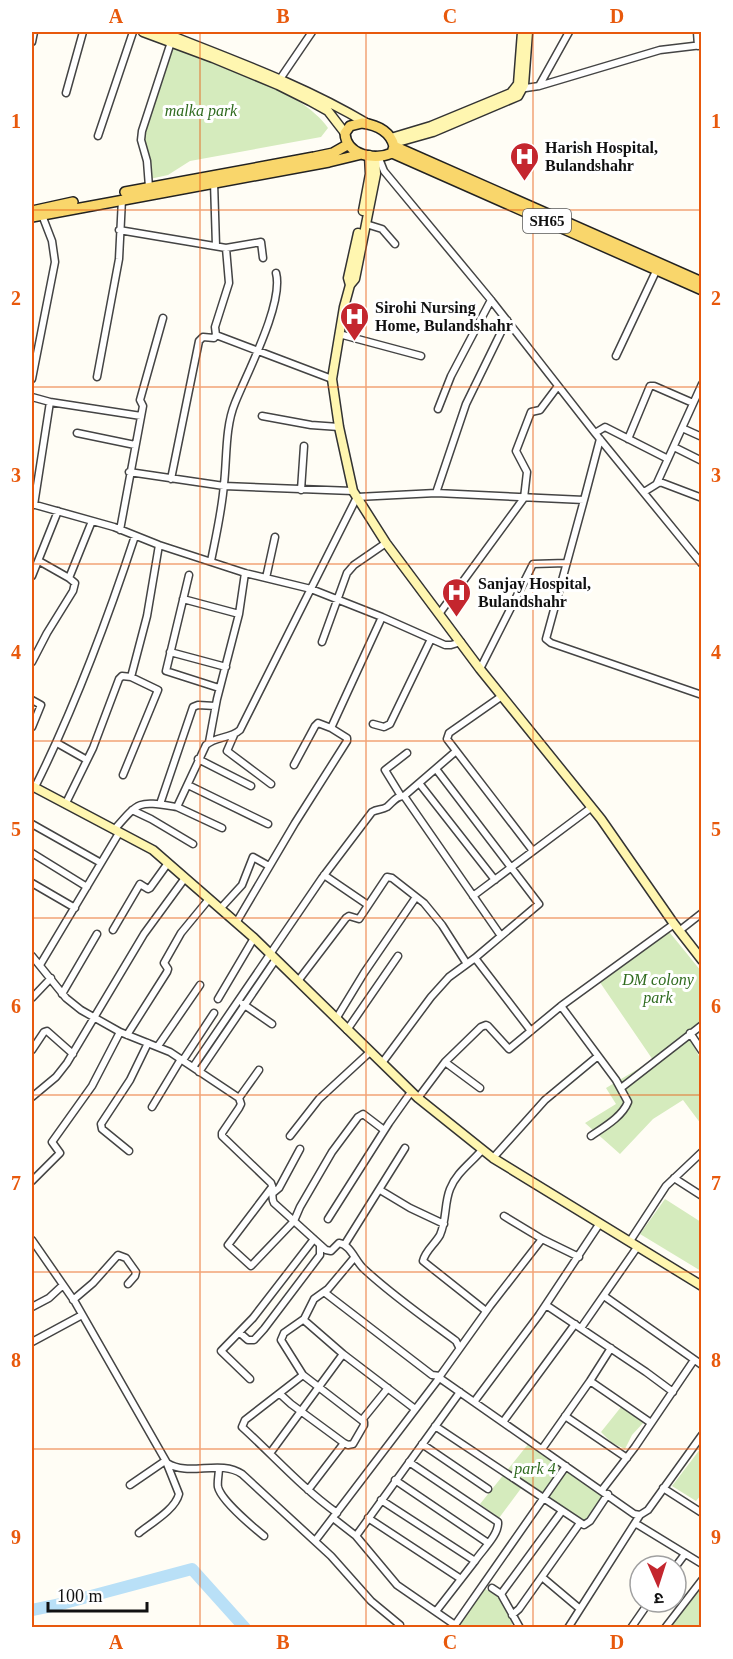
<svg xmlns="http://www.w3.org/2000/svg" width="733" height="1659" font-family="'Times New Roman','Noto Sans Devanagari',serif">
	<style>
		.green { fill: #d5ebbd }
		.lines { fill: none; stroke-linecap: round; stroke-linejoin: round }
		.river { stroke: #b9e0f7; stroke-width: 12 }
		.street-casing { stroke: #444; stroke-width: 9 }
		.secondary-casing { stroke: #333; stroke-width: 11 }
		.primary-casing { stroke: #222; stroke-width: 12 }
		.street { stroke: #fff; stroke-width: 6 }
		.secondary { stroke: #fff6b0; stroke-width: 8 }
		.primary { stroke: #f9d66b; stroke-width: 9 }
		.grid { fill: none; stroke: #e8590c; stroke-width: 1.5; stroke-opacity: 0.55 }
		.labels { text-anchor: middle; stroke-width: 6; stroke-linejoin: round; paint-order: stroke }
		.shield { fill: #fff; stroke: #585858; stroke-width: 1.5 }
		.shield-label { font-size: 15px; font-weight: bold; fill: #111 }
		.park-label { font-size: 16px; font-style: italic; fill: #2f6b1f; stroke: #fff }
		.poi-label { font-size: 16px; font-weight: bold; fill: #111; stroke: #fff; text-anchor: start }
		.neatline { fill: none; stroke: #e8590c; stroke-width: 2 }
		.grid-label { font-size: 20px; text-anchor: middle; font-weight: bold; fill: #e8590c }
	</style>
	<rect width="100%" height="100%" fill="#fffdf5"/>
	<path class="green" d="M167,44c44,18 135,45 161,84l-7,9 -131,24 -22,14 -23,5 -1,-56 18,-53z
		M666,928l35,43v59l-11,9 11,21v64l-18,-24 -30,19 -33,35 -35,-31 31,-19 -10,-16 47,-28 -56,-82z
		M665,1199l36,23v49l-61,-37z
		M621,1407l23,15 -12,13 -7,14 -13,-6 -11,-11z
		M529,1443l74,53 -20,27 -58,-40 -26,35 -19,-14z
		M701,1448v47l-5,6 -24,-15z
		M701,1586v39l-2,2 -31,1z
		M484,1588l36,23 -10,16h-53z"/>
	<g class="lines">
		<path class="river" d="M32,1610l29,-6 131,-35 53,59"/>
		<defs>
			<path id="street" d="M697,32l1,14
				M32,42l2,-10
				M280,79l32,-47
				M539,86l30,-54
				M519,89l20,-3 121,-36 42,-5
				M66,93l17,-61
				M98,136l35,-104
				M378,156l6,15 107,129 104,133 107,131
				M214,182l2,64
				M149,187l-2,-26 -6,-21 1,-9 30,-92
				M366,224l16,5 13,15
				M119,230l107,18 3,35 -14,44 1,8 116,44
				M226,248l35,-6 2,16
				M339,334l82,22
				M616,356l41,-87
				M97,377l22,-118 3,-60
				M32,379l23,-117 -3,-21 -10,-26
				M32,397l18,5 91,14
				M438,409l13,-33 40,-76
				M262,416l49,9 28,2
				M682,428l20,9
				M77,433l58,12
				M595,433l10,-6 63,32
				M628,439l22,-53h4l39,17
				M674,447l28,14
				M129,472l95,14 129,5
				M171,479l28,-138 4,-4 11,1 2,-3
				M657,483l45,-99
				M301,490l3,-44
				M644,492l16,-10 42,16
				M436,493l30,-89 41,-84
				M584,500l-38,139 5,4 151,52
				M32,504l82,23 45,18 86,28 66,16 71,28 63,28h6l10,-3
				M34,505l16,-103
				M120,530l23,-124 -3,-6 23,-82
				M211,561c5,-25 11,-51 13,-77 3,-26 1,-57 11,-81 12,-30 49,-100 41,-130
				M189,575l-23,96 53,17
				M32,576l26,-65
				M69,578l23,-57
				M266,578l9,-41
				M183,599l56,15
				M439,614l85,-116 3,-26 -11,-21 15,-39 9,-2 18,-24
				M322,642l25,-69 7,-8 32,-22
				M170,652l56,15
				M32,662l15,-29 26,-42 2,-8 -6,-5 -30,-17
				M480,669l53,-105 33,-1
				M502,696l-53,37 -2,6 86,112
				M32,700l9,5 -9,22
				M373,724l11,3 6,-3 41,-85
				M331,728l51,-111
				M234,735l-7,16 44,33
				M209,742l8,-43 22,-85 6,-41
				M57,743l30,17
				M198,759l53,27
				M123,775l35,-85 -27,-13 16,-61 12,-71
				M419,783l76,97
				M188,785l80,39
				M35,787c40,-80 72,-166 100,-251
				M401,796l-16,-26 22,-17
				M404,796l97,140
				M66,803l27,-55 26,-69 3,-3 9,1
				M160,804l33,-97 5,-2 17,1
				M177,807l45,21
				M132,810l19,9 42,25
				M32,824l69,39
				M114,830c26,-30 24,-29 63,-23l29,-62c10,-9 24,-6 34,-15l117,-233 79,-4 148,7 16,-61
				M32,853l55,34
				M324,875l44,30
				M32,883l43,25
				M473,896l119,-89
				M220,909l22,-24 11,-28 16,9
				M236,923l59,-100 52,-82v-3l-16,-10 -13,-5 -3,3 -21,39
				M113,930l27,-46 8,5 2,-1 18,-25
				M679,931l23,-18
				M32,956l34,42 15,12 39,22 50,20 69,46 2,6 -2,4 -17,25v3l49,47c4,7 -1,13 3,20l52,47 5,1 8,-8c12,2 16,18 25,26 29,27 61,49 92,72l3,6
				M475,958l56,73
				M40,965l79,-132
				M298,981l48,-63 3,-2 10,3 28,-42 5,1 32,25 18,22 25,39
				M62,994l35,-60
				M32,998l19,-20
				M218,999l36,-61
				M243,1004l29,20
				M561,1006l55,74 12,22c-6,15 -24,25 -37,34
				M336,1019l28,-46 52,-76
				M347,1030l51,-74
				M690,1033l12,18
				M127,1035l40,-63 1,-3 -4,-6 17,-30 28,-34
				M158,1046l42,-61
				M32,1050l12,-18 3,-1 26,23
				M183,1060l31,-47
				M445,1062l35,26
				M382,1063l49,-66 18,-20 26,-19 64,-54 -103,-135
				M193,1067l129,-189 50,-66c5,-3 10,-2 15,-5 6,-5 9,-11 17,-11l51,-44
				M199,1072l77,-113
				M621,1088l81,-63
				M32,1097l24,-20 11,-14 77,-129 41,-56
				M239,1098l20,-28
				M418,1098l27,-36 36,-35 5,-2 2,1 21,23 52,-43 113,-82
				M152,1107l29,-48
				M290,1136l29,-37 51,-47
				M482,1150c-11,13 -26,23 -32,39 -6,15 -3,30 -10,46 -5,9 -15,16 -17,26l63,50
				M129,1151l-27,-22 -1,-5 29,-44 18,-37
				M493,1158l52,-58 53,-44
				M674,1178l28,18
				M32,1181l28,-28 -8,-11 40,-56 28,-54
				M272,1187l-44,58 23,21 43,-45 6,-14 32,-55 26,-35 5,-3 21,16
				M380,1190l30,18 34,16
				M273,1193l6,-5 21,-39
				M504,1216l38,23 37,18
				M328,1219l61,-96 22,-31
				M32,1240l43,62 92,161c22,14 53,-4 75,11l89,82 40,45 29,24
				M630,1241l36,-55 36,-34
				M345,1244l60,-96
				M354,1258l-26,31 -14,10 -10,20 1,2 38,33 72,55
				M324,1292l108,83 8,1 1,3 193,135 6,1 8,-5 54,-75
				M604,1296l98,69
				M73,1300l20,-17 25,-28 8,3 10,14 -1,4 -7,8
				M546,1305l100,67 27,20
				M32,1307l17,-9 14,-13
				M304,1319l-20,14 -3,7 22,35 -58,45 -3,7c32,29 60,61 95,86
				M581,1328l57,-82
				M240,1333l8,7h6l10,-11 56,-74v-10
				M32,1342l50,-27
				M440,1376l50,-70 52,-67
				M250,1379l-29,-28 32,-33 61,-79
				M590,1381l61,42
				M280,1394l11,10 53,39 4,2 5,-1 11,-19v-3l-61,-47
				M474,1402l65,-87 61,-92
				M565,1416l62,42
				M362,1420l26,-32
				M503,1422l72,-98
				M435,1426l149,99 6,-4 18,-27
				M422,1444l66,45
				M542,1449l48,-68 21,-33
				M271,1452l72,-98
				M219,1468c0,6 -2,14 -1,19 3,13 35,40 46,49
				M395,1480l93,63
				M130,1485l35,-24
				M663,1488l39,25
				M308,1490l36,-47
				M602,1490l33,-43 59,-87
				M381,1500l94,61c7,-11 24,-26 23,-39l-89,-60
				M333,1518l23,18 41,49 58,40 -1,2
				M368,1518l93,61
				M635,1523l67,41
				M139,1533c12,-10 36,-23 40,-39l-12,-30
				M356,1536l104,-144
				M315,1541l125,-164
				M676,1566l9,-12
				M542,1577l38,32
				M492,1588l9,6 19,34
				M501,1594l61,-83
				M437,1610l38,-49
				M512,1615l7,-6 61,-86
				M455,1625l111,-159
				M568,1628l72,-113
				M631,1628l18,-26
				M665,1628l37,-48"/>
			<path id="secondary" d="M143,32l70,26 65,27 32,16 18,10 17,22
				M162,32c70,28 141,53 206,92
				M391,138l40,-12 80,-33 7,-9 4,-52
				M394,143l39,-11 85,-36 6,-11 4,-53
				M375,156l1,18 -21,105 -5,6 -6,22 -12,72 7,48 14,64 33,52 53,71 41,55 121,150 73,105 28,36
				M363,211l7,-37 -1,-19
				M350,285l-2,-7 10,-45
				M32,786l121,64 101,88 164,160 75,60 209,128"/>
			<path id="primary" d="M362,123c15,2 28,8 32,23l-2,7c-18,8 -46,2 -47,-20l5,-7z
				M394,146l308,136
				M392,153l310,137
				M125,192l189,-35 19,-4 14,-8
				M32,211l41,-9
				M32,217l297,-55 33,-8"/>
		</defs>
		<use href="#street" class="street-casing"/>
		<use href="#secondary" class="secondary-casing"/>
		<use href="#primary" class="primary-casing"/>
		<use href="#street" class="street"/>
		<use href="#secondary" class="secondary"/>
		<use href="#primary" class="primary"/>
	</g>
	<path class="grid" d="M200,32v1596M366,32v1596M533,32v1596M32,210h670M32,387h670M32,564h670M32,741h670M32,918h670M32,1095h670M32,1272h670M32,1449h670"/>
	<defs>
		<symbol id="hospital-pin" viewBox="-11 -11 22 30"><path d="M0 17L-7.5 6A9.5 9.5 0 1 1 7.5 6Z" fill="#c4262e" stroke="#fff"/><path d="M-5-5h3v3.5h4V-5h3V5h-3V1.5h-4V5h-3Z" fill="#fff"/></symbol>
	</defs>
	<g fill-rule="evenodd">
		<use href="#hospital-pin" x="508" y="140" width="33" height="45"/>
		<use href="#hospital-pin" x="338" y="300" width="33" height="45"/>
		<use href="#hospital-pin" x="440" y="576" width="33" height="45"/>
	</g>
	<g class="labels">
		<rect class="shield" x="523" y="209" width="48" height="24" rx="4.5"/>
		<g class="shield-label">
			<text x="547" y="226">SH65</text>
		</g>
		<g class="park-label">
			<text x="201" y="116">malka park</text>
			<text x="658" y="985">DM colony<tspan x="658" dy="18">park</tspan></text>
			<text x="535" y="1474">park 4</text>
		</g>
		<g class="poi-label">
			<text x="545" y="153">Harish Hospital,<tspan x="545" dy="18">Bulandshahr</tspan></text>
			<text x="375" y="313">Sirohi Nursing<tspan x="375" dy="18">Home, Bulandshahr</tspan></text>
			<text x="478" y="589">Sanjay Hospital,<tspan x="478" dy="18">Bulandshahr</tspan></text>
		</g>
	</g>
	<rect width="733" height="1659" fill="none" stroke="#ffffff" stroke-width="66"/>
	<g transform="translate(658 1584) rotate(177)"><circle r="28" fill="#ffffff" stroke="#a0a0a0" stroke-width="1.5"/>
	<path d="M0-4.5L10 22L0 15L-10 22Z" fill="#c4262e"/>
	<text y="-9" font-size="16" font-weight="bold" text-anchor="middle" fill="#111111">उ</text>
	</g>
	<path d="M48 1602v9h99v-9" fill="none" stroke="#111111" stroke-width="3"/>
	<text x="57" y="1602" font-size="18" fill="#111111" stroke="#ffffff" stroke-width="4.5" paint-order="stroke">100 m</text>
	<rect x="33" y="33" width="667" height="1593" class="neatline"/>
	<g class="grid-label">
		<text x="116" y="23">A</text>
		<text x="283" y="23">B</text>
		<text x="450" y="23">C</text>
		<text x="617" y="23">D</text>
		<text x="16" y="128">1</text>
		<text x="716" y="128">1</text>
		<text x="16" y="305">2</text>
		<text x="716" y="305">2</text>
		<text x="16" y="482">3</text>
		<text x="716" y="482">3</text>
		<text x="16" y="659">4</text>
		<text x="716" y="659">4</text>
		<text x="16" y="836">5</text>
		<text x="716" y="836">5</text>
		<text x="16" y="1013">6</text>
		<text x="716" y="1013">6</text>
		<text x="16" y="1190">7</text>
		<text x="716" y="1190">7</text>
		<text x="16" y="1367">8</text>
		<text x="716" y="1367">8</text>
		<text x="16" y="1544">9</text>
		<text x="716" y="1544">9</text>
		<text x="116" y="1649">A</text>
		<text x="283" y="1649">B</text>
		<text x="450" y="1649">C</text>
		<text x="617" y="1649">D</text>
	</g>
</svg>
